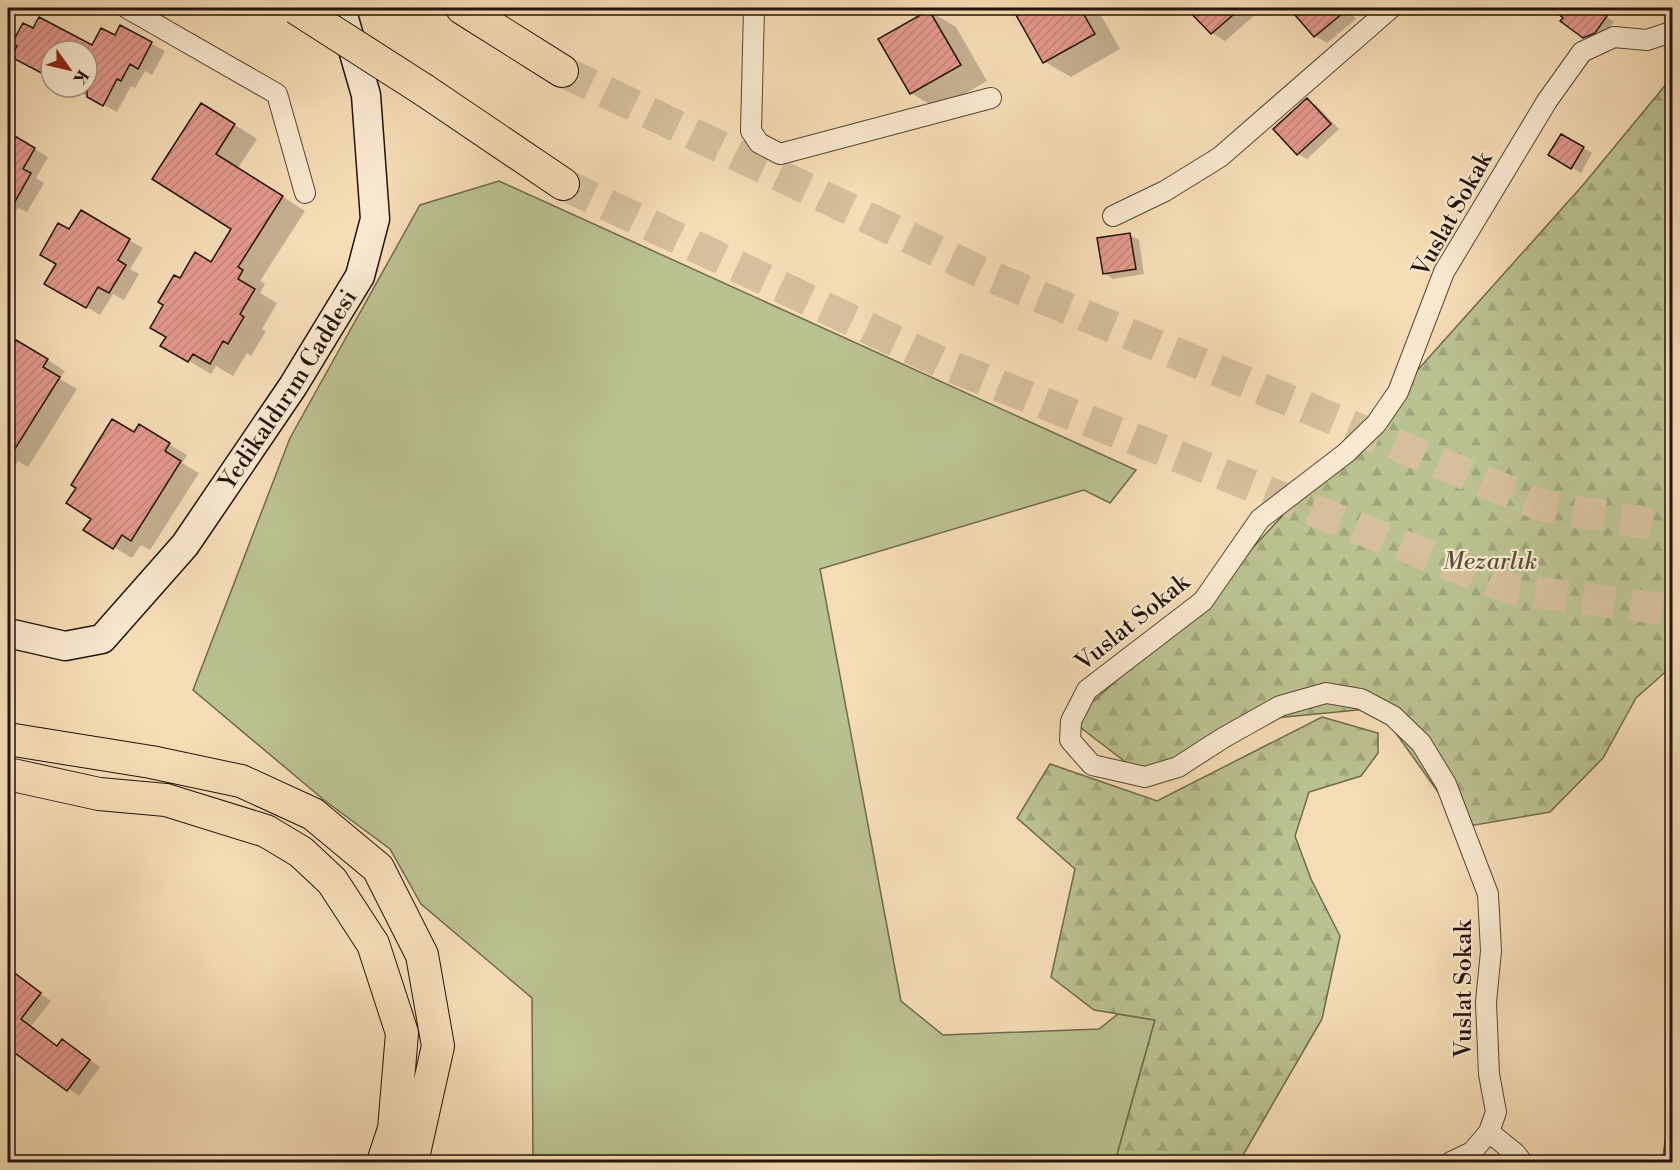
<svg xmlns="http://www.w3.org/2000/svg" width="1680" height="1170" font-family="'Libre Bodoni',serif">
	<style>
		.green { fill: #bac290; stroke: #6e6a4c; stroke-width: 1.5 }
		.forest { fill: url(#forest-firs); stroke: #6e6a4c; stroke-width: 1.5 }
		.shadow { fill: #0003 }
		.building { fill: url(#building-hatch); stroke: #211309; stroke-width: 1.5 }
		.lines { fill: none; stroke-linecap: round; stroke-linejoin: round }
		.primary-tunnel { stroke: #d6bf9c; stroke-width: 32; stroke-dasharray: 32 16; stroke-linecap: butt }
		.street-casing { stroke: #564634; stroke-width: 22 }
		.secondary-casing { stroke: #211309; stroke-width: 31 }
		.primary-casing { stroke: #211309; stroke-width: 34 }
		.street { stroke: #f9e9d0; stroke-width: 20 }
		.secondary { stroke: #f9e9d0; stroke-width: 28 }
		.primary { stroke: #f6ddb6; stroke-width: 32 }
		.primary-bridge-casing { stroke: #211309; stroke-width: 34; stroke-linecap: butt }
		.primary-bridge { stroke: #f6ddb6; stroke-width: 32 }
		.labels { text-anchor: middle; stroke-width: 4.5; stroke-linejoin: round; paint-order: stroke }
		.street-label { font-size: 24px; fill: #211309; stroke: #f9e9d0 }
		.park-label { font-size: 24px; font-style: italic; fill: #575038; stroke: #f9e9d0 }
	</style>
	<defs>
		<pattern id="forest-firs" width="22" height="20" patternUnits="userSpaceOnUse" patternTransform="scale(1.5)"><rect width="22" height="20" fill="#bac290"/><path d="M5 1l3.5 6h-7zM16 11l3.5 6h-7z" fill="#a0a67b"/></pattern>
		<pattern id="building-hatch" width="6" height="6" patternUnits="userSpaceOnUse" patternTransform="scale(1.5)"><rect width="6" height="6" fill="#e4998d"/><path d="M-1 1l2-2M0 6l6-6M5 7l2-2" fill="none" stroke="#c38378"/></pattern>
	</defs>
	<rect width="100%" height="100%" fill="#f6ddb6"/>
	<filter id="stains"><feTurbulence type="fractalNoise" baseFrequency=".00333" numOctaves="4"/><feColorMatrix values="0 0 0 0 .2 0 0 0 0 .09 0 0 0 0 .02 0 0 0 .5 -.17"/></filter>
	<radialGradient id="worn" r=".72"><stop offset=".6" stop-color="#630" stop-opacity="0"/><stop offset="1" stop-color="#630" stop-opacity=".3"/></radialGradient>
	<path class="green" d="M499,181l637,289 -26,33 -26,-13 -264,79 81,432 42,34 156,-6 19,-15 37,6 -40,142h-582l-1,-164 -111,-94 -31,-55 -66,-49 -131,-110 97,-252 130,-233z"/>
	<path class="forest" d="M1672,77v589l-36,32 -33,60 -53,54 -87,15 -85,-119 -124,12 -109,57 -73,-56 131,-120 195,-209 185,-207z
		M1322,717l56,16v20l-17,23 -52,16 -14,44 16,43 29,57 -18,83 -83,143h-124l40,-142 -61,-10 -43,-33 24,-108 -58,-51 33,-54 107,37z
		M1672,1097v65h-10z"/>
	<path class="shadow" d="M812,8h26l-17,4z
		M1014,8h83l23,41 -49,28 -26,-15z
		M1188,8h75l-38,33 -13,-8z
		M1297,8h49l10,11 -29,24 -12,-7 -22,-25z
		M1554,8h41l19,14 -12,15 -11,5 -8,-5z
		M929,11l27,16 31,54 -49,28 -27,-16z
		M121,27l44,24 -13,24 -7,-4 -10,17 -4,-2 -14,26 -47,-25h17v-36h-36v26l-17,-47 58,17 23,-10z
		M1307,100l9,5 23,24 -32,30 -9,-5 -23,-25z
		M224,118l33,21 -19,29 67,43 -45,70 5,3 -5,9 17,10 -15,26 4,2 -15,25 -4,-3 -14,23 -17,-10 -5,8 -49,-29 6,-8 12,-57 31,-16 22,-35 -78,-50z
		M8,133l40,24 -12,21 8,5 -17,29 -9,-4 -10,18z
		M1562,136l30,17 -11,20 -31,-18z
		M81,212l62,36 -13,21 9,5 -15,26 -11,-6 -13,21 -54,-32 12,-20 12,-32z
		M1130,235l9,5 5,34 -31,5 -9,-6z
		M8,346l4,3 23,3 30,19 -5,8 17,10 -49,78 -10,-6 -8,13 -2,-1z
		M135,433l22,4 30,18 -5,8 17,10 -49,77 -9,-5 -9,13 -47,-28z
		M14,974l37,27 -20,25 27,21 16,1 26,19 -21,29 -71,-51v-63z"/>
	<path class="building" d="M1012,8h68l15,26 -52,29z
		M1186,8h55l-30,26z
		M1289,8h60l-35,29z
		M1552,8h43l12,8 -12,17 -12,5 -23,-17 3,-3z
		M929,10l32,55 -51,29 -32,-55z
		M39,17l53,28 9,-17 14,7 5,-10 32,17 -14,27 -8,-5 -9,17 -4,-2 -14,27 -16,-9 1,-46h-37v27l-40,-21 6,-11 -5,-3 11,-20 10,5z
		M1307,98l24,26 -34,31 -24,-26z
		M201,103l34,21 -19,30 67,42 -45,71 5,3 -5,9 17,10 -15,25 4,3 -16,27 -5,-3 -13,23 -17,-10 -5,8 -28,-16 6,-9 -16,-9 13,-23 -5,-3 16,-27 6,3 15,-26 16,10 20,-33 -79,-50z
		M8,132l27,16 -12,21 8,4 -23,41z
		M1561,134l23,13 -13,22 -23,-14z
		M81,210l49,29 -12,21 8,5 -17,28 -11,-6 -12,21 -42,-24 12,-20 -16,-9 18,-32 11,6z
		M1130,233l6,36 -33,5 -6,-36z
		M16,340l32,19 -5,8 17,10 -52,83v-106z
		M112,419l22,13 5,-8 31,19 -5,8 16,10 -50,80 -9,-6 -9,14 -30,-19 8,-11 -25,-16 10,-15 -5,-3z
		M8,968l33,25 -20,26 36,27 5,-7 28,21 -23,31 -59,-43z"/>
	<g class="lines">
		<path class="primary-tunnel" d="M562,71l423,203 558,232 129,21
			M563,184l377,178 572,227 160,21"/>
		<defs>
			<path id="street" d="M127,8l150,86 28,99
				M754,8l-3,123 8,12 21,11 211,-56
				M1113,216l52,-25 55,-34 171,-149
				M1489,1132l27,22 6,8
				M1451,1162l21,-10 17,-20 7,-20 -7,-38 -3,-72 5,-51 -3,-57 -42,-110 -25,-41 -28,-27 -32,-17 -35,-6 -46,13 -57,32 -45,29 -33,10 -53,-12 -22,-25 1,-19 16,-31 116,-89 57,-82 86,-66 30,-29 22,-32 46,-120 103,-171 35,-49 32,-15 33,3 21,-7 4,-3"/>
			<g id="secondary">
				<path id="s1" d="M8,633l57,13 37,-7 83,-94 108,-159 67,-110 15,-57 -9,-124 -25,-87"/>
			</g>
			<path id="primary" d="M462,8l100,63
				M424,90l139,94
				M8,739l143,23 90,19 72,33 65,54 44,87 16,91 -26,116
				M8,774l91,20 67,6 100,31 35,21 31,29 41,63 29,89 -8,96 -11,33"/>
		</defs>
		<use href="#street" class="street-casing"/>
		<use href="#secondary" class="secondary-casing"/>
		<use href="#primary" class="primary-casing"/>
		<use href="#street" class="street"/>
		<use href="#secondary" class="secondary"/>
		<use href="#primary" class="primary"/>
		<defs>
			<path id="primary-bridge" d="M296,8l128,82"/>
		</defs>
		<use href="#primary-bridge" class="primary-bridge-casing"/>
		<use href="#primary-bridge" class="primary-bridge"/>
	</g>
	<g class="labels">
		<g class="street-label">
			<text transform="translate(1452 214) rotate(-61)" y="8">Vuslat Sokak</text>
			<text dy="8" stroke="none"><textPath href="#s1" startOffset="408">Yedikaldırım Caddesi</textPath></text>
			<text transform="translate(1132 622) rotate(-39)" y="8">Vuslat Sokak</text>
			<text transform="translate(1463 989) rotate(-90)" y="8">Vuslat Sokak</text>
		</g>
		<g class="park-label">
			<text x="1490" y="569">Mezarlık</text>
		</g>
	</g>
	<rect width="1680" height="1170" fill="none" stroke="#f6ddb6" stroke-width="30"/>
	<rect x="9" y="9" width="1662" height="1152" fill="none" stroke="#211309" stroke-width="3"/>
	<rect x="15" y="15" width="1650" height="1140" fill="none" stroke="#211309" stroke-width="1.5"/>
	<g transform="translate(69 69) rotate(124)"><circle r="28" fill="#f9e9d0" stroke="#a39380" stroke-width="1.5"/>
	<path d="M0-4.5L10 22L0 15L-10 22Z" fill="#8f2418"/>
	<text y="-9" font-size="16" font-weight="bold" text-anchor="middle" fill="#211309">K</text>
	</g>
	<rect width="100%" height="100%" filter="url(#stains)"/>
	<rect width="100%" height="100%" fill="url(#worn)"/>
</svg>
